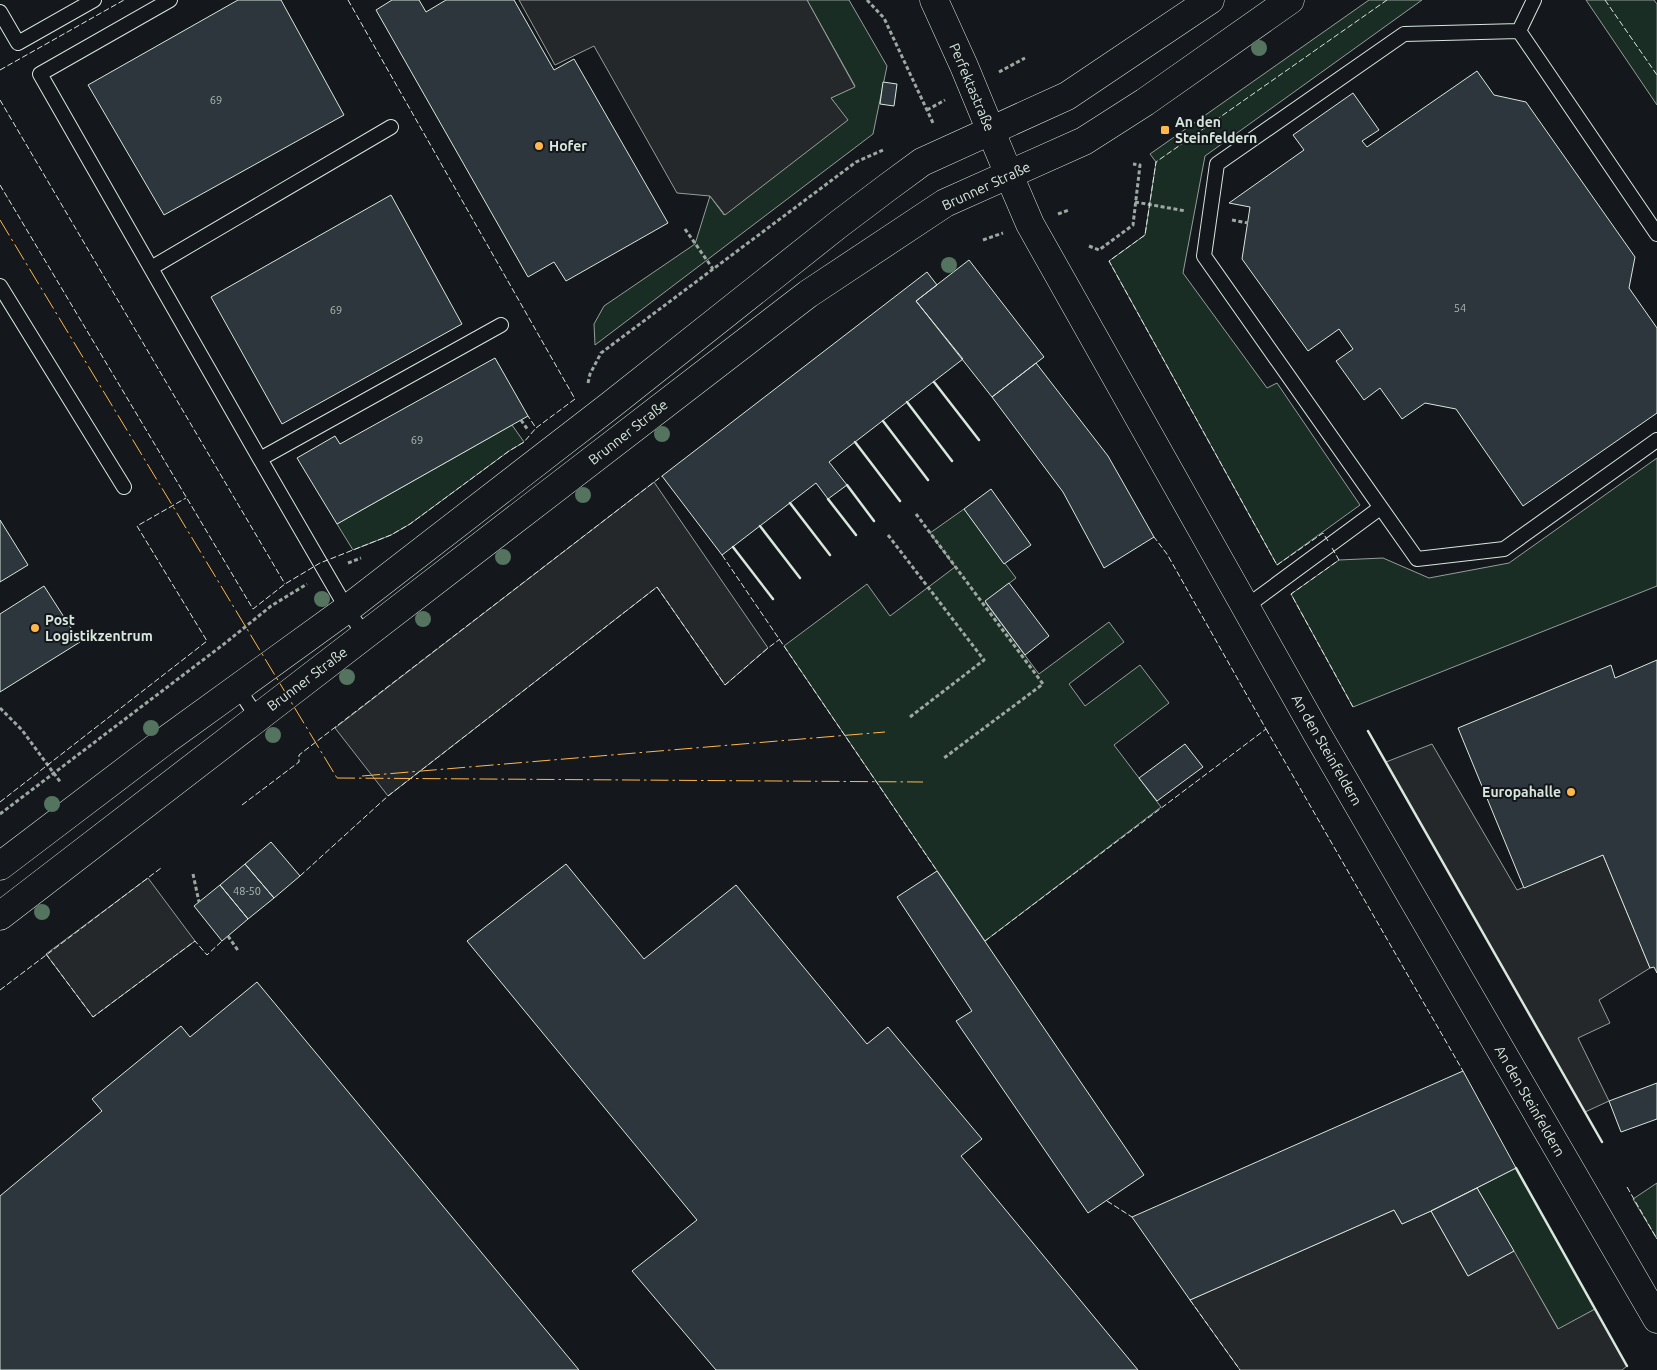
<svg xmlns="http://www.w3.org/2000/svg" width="1657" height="1370" font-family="Ubuntu,sans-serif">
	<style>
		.green { fill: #1a2d24; stroke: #939e99 }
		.parking { fill: #24282b; stroke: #939e99 }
		.building { fill: #2c363c; stroke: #d8e6dc }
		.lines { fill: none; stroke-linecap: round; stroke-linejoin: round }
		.lane-casing { stroke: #d8e6dc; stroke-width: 16 }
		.street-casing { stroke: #d8e6dc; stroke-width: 29 }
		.primary-casing { stroke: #d8e6dc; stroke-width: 29 }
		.path { stroke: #9da8a2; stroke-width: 3; stroke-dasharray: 4 2.5; stroke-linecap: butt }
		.lane { stroke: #14181c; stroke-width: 14 }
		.street { stroke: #14181c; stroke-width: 28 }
		.primary { stroke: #14181c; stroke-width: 28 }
		.fence { stroke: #d8e6dc; stroke-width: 1; stroke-dasharray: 6 2.5; stroke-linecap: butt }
		.wall { stroke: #d8e6dc; stroke-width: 2.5 }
		.power { stroke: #ffb74d; stroke-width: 1; stroke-dasharray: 18 4 2.5 4; stroke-linecap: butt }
		.tree { fill: #55745f }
		.poi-dot { fill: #ffb74d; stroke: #14181c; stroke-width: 2 }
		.labels { text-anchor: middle; stroke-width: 4; stroke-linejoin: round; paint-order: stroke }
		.number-label { font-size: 11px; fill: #adbab4 }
		.street-label { font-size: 14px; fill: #d8e6dc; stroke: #14181c }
		.poi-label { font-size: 14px; font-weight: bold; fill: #d8e6dc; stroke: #14181c; text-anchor: start }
	</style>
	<rect width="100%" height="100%" fill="#14181c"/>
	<path class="green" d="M807,0h42l38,66 -14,68 -278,211 -1,-21 10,-18 91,-62 15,-48 14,19 123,-95 -16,-22 24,-12z
		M1369,0h53l-217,156 -22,117 84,115 10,-5 83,122 -83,60 -168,-304 36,-26 11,-73 -6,-8z
		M1586,0h68l3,4v101z
		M512,425l12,17 -15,9 -99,73 -19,11 -38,15 -16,-26z
		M1657,458v128l-304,121 -62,-113 48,-34 44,-2 46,20 80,-15z
		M964,509l52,69 -31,24 54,72 70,-52 15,20 -55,42 16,22 55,-41 29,38 -55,42 47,62 -176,134 -201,-295 83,-62 23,32 65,-49 -25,-34z
		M1516,1168l79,141 -36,21 -82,-142z
		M1657,1183v56l-24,-40z"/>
	<path class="parking" d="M519,0h288l48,87 -24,11 17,22 -123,95 -15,-19 -33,-3 -83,-147 -39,19z
		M654,482l114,166 -43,37 -68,-98 -269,209 -53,-68z
		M1432,744l85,146 86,-35 47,113 -51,32 11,23 -32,15 31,63 -24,11 -199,-350z
		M148,878l47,63 -102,76 -47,-63z
		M1394,1210l8,14 29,-13 37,65 46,-25 44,78 37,-20 32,57 -5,4h-382l-50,-70z"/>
	<path class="building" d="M238,0h43l63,115 -180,100 -76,-130z
		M392,0h27l7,12 20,-12h68l40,70 20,-11 94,164 -102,58 -12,-19 -26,15 -152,-267z
		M1477,71l17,24 32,7 109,155 -6,31 28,40v85l-134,93 -67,-97 -31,-6 -23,16 -22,-31 -16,12 -28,-39 17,-12 -14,-20 -31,22 -66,-92 8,-52 -21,-4 75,-53 -11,-15 60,-42 26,37 -17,11 5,6z
		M883,82l14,2 -3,22 -14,-2z
		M391,195l71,129 -180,100 -71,-127z
		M969,260l75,97 -52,40 -76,-96z
		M927,272l10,13 -21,16 47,58 -134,103 18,23 -19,14 -12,-16 -94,72 -60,-79z
		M495,358l33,58 -191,108 -40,-66 38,-22 5,8z
		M1036,363l72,93 46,81 -50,31 -41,-76 -71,-95z
		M991,489l40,56 -27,19 -40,-55z
		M0,520l28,45 -28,17z
		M1009,583l40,53 -24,19 -40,-54z
		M44,586l36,56 -80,50v-78z
		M1657,660v313l-3,-6 -4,1 -47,-113 -79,33 -66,-160 153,-63 4,13z
		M1185,744l18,23 -46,34 -18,-23z
		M271,842l29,34 -26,22 -29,-34z
		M245,864l29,34 -26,21 -28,-34z
		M566,864l78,95 92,-74 131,159 21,-17 94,112 -21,17 177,214h-422l-84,-99 65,-51 -230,-279z
		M937,871l207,304 -56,38 -132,-192 16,-10 -75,-114z
		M220,885l28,34 -26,22 -28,-35z
		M257,982l322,388h-579v-174l102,-85 -10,-12 89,-73 9,11z
		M1463,1071l53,97 -85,43 -29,13 -8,-14 -204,90 -58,-83z
		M1657,1083v36l-36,13 -12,-31z
		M1477,1188l37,63 -46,25 -37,-65z"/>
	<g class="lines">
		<defs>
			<path id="lane" d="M170,0l-130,74 220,385 87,150 18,27
				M1534,0l-15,31 138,203
				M0,12l18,31 76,-43
				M1519,31l-115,3 -187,130 -13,92 213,303 87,-10 153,-109
				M151,268l240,-141
				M0,286l124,201
				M260,459l241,-134
				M1247,606l133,-98
				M238,688l19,29"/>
			<path id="street" d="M1009,175l21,49 286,508 341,587"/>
			<path id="primary" d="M934,0l30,66 45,109
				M0,866l166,-126 181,-131 265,-205 227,-180 49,-37 34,-25 145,-66 143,-96
				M0,916l808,-622 137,-91 139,-62 61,-39 145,-102"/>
		</defs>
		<use href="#lane" class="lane-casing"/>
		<use href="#street" class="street-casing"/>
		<use href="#primary" class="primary-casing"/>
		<path class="path" d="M867,0l17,18 49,105
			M999,72l26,-14
			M927,110l18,-10
			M1135,202l51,9
			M1058,214l11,-4
			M1232,220l16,3
			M685,229l28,40
			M983,240l20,-7
			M1089,246l10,4 34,-25 7,-60 -7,-1
			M588,383l2,-9 11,-21 255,-191 27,-12
			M521,420l7,10
			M916,514l127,170 -99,74
			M888,535l96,125 -74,57
			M348,563l13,-5
			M0,708l22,22 39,53
			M0,814l224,-170 47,-38 36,-22
			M193,874l6,28
			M228,936l11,16"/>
		<use href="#lane" class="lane"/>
		<use href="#street" class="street"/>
		<use href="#primary" class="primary"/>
		<path class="fence" d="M348,0l227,399 -39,29 -8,-12
			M1605,0l52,75
			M0,70l124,-70
			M0,100l285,484
			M0,185l253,424 32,-25 35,-21 71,-28 19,-11 99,-73 15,-9 12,-14
			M1328,541l-5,-8 -46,32 -168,-304 36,-26 11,-73 231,-162
			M1332,548l7,12 -48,34 62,113
			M722,555l215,316
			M1266,729l197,342
			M0,802l207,-161 -70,-115 49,-28
			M242,805l57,-43v-7l363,-279
			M300,876l88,-80 269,-209 68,98 43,-37 12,-9
			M985,941l281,-212 -99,-175 -13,-17
			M46,954l47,63 102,-76 12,14 15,-14
			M0,990l161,-122
			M1627,1187l30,52
			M1107,1201l25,16
			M1190,1300l50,70"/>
		<path class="wall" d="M934,382l45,58
			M907,402l45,59
			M883,421l45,59
			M855,442l45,59
			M847,485l27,36
			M828,499l28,36
			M790,503l40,52
			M760,526l40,52
			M733,547l40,52
			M1368,731l234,411
			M1516,1168l111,198"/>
		<path class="power" d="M0,220l337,558
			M362,776l523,-44
			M337,778l586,4"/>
	</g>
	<g class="tree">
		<circle cx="1259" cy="48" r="8"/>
		<circle cx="949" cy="265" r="8"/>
		<circle cx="662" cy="434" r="8"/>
		<circle cx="583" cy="495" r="8"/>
		<circle cx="503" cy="557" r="8"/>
		<circle cx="322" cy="599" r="8"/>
		<circle cx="423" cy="619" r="8"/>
		<circle cx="347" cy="677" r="8"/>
		<circle cx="151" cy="728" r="8"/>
		<circle cx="273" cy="735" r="8"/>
		<circle cx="52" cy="804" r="8"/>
		<circle cx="42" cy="912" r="8"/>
	</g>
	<g class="poi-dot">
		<rect x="1160" y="125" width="10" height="10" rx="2.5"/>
		<circle cx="539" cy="146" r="5"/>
		<circle cx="35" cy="628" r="5"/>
		<circle cx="1571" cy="792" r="5"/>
	</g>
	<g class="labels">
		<g class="number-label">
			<text x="216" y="104">69</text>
			<text x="1460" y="312">54</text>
			<text x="336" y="314">69</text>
			<text x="417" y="444">69</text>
			<text x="247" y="895">48-50</text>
		</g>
		<g class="street-label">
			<text transform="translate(972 87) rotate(67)" y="5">Perfektastraße</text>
			<text transform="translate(986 186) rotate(-25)" y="5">Brunner Straße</text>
			<text transform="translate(628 432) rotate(-38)" y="5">Brunner Straße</text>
			<text transform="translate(307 679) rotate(-37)" y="5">Brunner Straße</text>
			<text transform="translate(1327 750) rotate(60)" y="5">An den Steinfeldern</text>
			<text transform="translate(1530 1101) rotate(60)" y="5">An den Steinfeldern</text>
		</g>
		<g class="poi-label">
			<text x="1175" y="127">An den<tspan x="1175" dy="16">Steinfeldern</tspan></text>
			<text x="549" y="151">Hofer</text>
			<text x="45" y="625">Post<tspan x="45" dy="16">Logistikzentrum</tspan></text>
			<text x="1561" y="797" text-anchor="end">Europahalle</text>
		</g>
	</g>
</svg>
